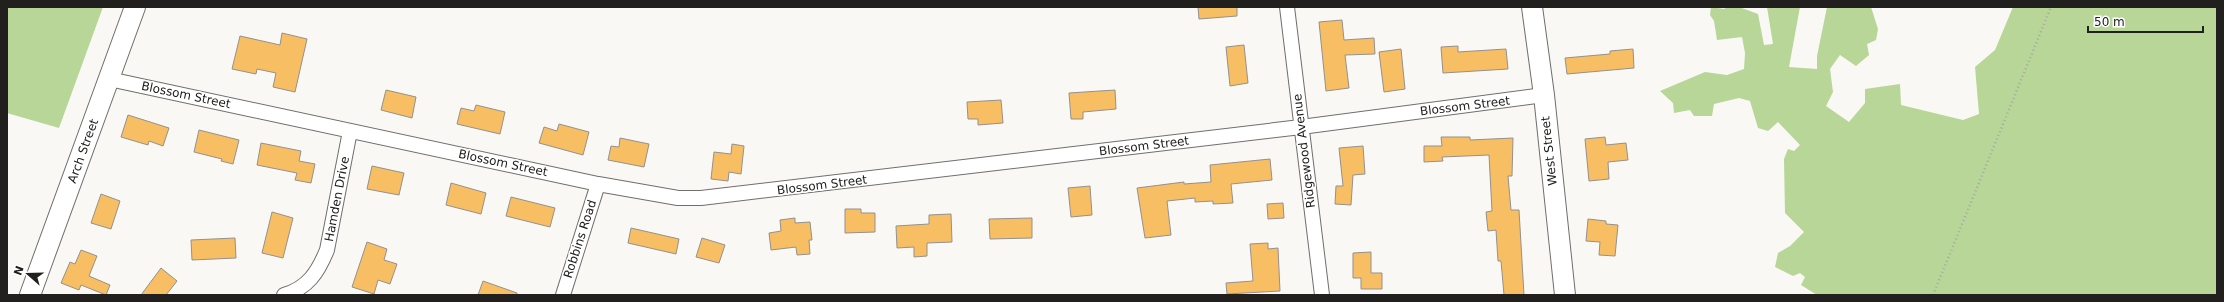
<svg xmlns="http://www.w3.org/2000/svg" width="2224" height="302" font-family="'DejaVu Sans',sans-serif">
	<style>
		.green { fill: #b7d697 }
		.building { fill: #f8be64; stroke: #93918e }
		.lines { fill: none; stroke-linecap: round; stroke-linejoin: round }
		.street-casing { stroke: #716e6c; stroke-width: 16 }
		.secondary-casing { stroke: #716e6c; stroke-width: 22 }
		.path { stroke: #a8a7a4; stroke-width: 2.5; stroke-dasharray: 1 3; stroke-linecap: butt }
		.street { stroke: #fff; stroke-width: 14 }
		.secondary { stroke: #fff; stroke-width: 20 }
		.labels { text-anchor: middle; stroke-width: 3; stroke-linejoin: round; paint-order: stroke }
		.street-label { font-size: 12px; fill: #21201f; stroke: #fff }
	</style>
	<rect width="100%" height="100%" fill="#faf8f5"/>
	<path class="green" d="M7,7h96l-44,121 -52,-15z
		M1711,7l13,2 3,-2h12l19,7 6,31 9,-1 -6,-37h33l-11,60 28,2v-13l10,-49h44l7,22 -2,11 -9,4 2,11 -13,11 -16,-11 -10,14 3,23 -7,14 23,16 16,-19v-14l35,-5 1,21 62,15 16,-6 -4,-47 20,-17 18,-43h204v288h-400l-16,-10 4,-8 -5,-4 -7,3 -18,-9 3,-14 12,-7 14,-14 -19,-19 -1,-54 4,-10 6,2 6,-6 -22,-23 -10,9 -10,-3 -8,-27 -11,-3 -25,6 -2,12h-18l-4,-6 -16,3 -1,-10 -13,-12 45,-19 22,3 17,-6 1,-16 -3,-16 -25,3 -3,-19 -4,-6z"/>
	<path class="building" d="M1198,7h39v9l-38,3z
		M1342,20l2,20 30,-2 1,16 -30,1 4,33 -23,3 -7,-69z
		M282,33l25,6 -12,53 -22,-5 3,-14 -19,-4 -1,5 -24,-5 8,-33 40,9z
		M1244,45l4,38 -18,3 -4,-39z
		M1458,46v6l48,-3 2,20 -65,4 -2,-26z
		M1401,49l4,40 -21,3 -5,-40z
		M1633,49l1,19 -67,6 -2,-16 45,-4v-3z
		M386,90l30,7 -4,21 -31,-8z
		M1115,90l1,19 -33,3v7h-12l-2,-26z
		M1001,100l2,23 -25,2v-6h-10l-1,-17z
		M476,105l29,7 -5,22 -43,-10 4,-16 13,3z
		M128,115l41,13 -6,18 -14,-5 -1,4 -27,-8z
		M559,124l30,8 -6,23 -44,-12 5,-16 13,4z
		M199,130l40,10 -6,24 -12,-3 1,-2 -28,-7z
		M1441,137h29v3l43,-2 -1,38h-4l3,34h8l5,85h-20l-3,-34h-3l-2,-31 -8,1 -2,-19 6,-1 -3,-56 -47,2 1,4 -19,1v-16h18z
		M1605,137l1,8 20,-2 2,17 -20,2 1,17 -20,2 -4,-42z
		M620,138l29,6 -5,23 -36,-7 3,-14 8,1z
		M261,143l40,8 -2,10 16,3 -4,19 -16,-3 2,-7 -40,-8z
		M732,144l12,2 -3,28 -12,-2 -1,9 -17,-2 3,-27 17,2z
		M1363,146l2,28 -12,1 -2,30 -16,-1 1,-18h7l-4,-38z
		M1270,159l2,21 -41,4 2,19 -20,1v-3l-18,1v-4l-28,3 4,34 -26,3 -8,-50 47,-6v2l27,-2 -1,-17z
		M372,166l32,7 -5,22 -32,-6z
		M451,183l35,10 -5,21 -35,-9z
		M1090,186l2,29 -21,2 -3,-29z
		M101,194l19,7 -9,28 -20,-6z
		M511,197l44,11 -5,19 -44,-11z
		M1283,203l1,15 -16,1 -1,-15z
		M845,209h16v4h14v19l-30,1z
		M272,212l21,6 -10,40 -21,-5z
		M951,214l1,28 -25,1v13l-13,1v-10l-17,1 -1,-22 33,-2v-9z
		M795,218v5l15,-1 2,18h-3l1,14 -13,1 -1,-8 -25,3 -2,-17 12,-2 -1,-11z
		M1032,218v20l-42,1 -1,-20z
		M1588,219l18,2v3l12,1 -3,31 -16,-1 1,-13 -14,-1z
		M631,228l48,11 -3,15 -48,-11z
		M235,238l1,20 -44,2 -1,-20z
		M702,238l23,7 -6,18 -23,-6z
		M367,242l20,7 -3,11 13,4 -7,20 -12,-4 -4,14 -22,-7z
		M1268,243v6l10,-1 2,43 -53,3 -1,-11 27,-2 -3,-37z
		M81,250l16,6 -8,20 21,9 -4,10 -25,-10 -2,5 -18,-7 9,-21 5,2z
		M1371,252v21h11v16h-21v-11h-8v-25z
		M161,268l16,13 -11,14h-25z
		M483,281l34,12v2h-39z"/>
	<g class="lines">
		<defs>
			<path id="street" d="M1287,7l35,288
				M109,79l489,105 80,14h23l600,-71 243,-32
				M284,295c24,-7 34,-23 43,-45l23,-119
				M563,295l35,-111"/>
			<path id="secondary" d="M1532,7l12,88 21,200
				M30,295l105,-288"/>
		</defs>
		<use href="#street" class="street-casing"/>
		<use href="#secondary" class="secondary-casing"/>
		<path class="path" d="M1933,295l118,-288"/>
		<use href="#street" class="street"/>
		<use href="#secondary" class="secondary"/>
	</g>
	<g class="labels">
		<g class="street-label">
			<text transform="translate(186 95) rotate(12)" y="4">Blossom Street</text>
			<text transform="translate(1465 106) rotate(-7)" y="4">Blossom Street</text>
			<text transform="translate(1144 146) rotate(-7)" y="4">Blossom Street</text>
			<text transform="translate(83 151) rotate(-70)" y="4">Arch Street</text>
			<text transform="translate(1304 151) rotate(-97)" y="4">Ridgewood Avenue</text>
			<text transform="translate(1549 151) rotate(-96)" y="4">West Street</text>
			<text transform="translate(503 163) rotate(12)" y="4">Blossom Street</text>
			<text transform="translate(822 185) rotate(-7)" y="4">Blossom Street</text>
			<text transform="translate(337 199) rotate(-79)" y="4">Hamden Drive</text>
			<text transform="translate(580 239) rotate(-72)" y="4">Robbins Road</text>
		</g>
	</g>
	<rect width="2224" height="302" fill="none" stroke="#21201f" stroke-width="16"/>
	<g transform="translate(28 274) rotate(290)" stroke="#ffffff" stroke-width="3" paint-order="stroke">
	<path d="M0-3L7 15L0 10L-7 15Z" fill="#21201f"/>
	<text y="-6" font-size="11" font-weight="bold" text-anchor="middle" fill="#21201f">N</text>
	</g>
	<path d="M2088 26v6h115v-6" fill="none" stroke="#21201f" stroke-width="2"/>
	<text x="2094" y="26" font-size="12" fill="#21201f" stroke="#ffffff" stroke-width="3" paint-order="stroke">50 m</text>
</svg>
